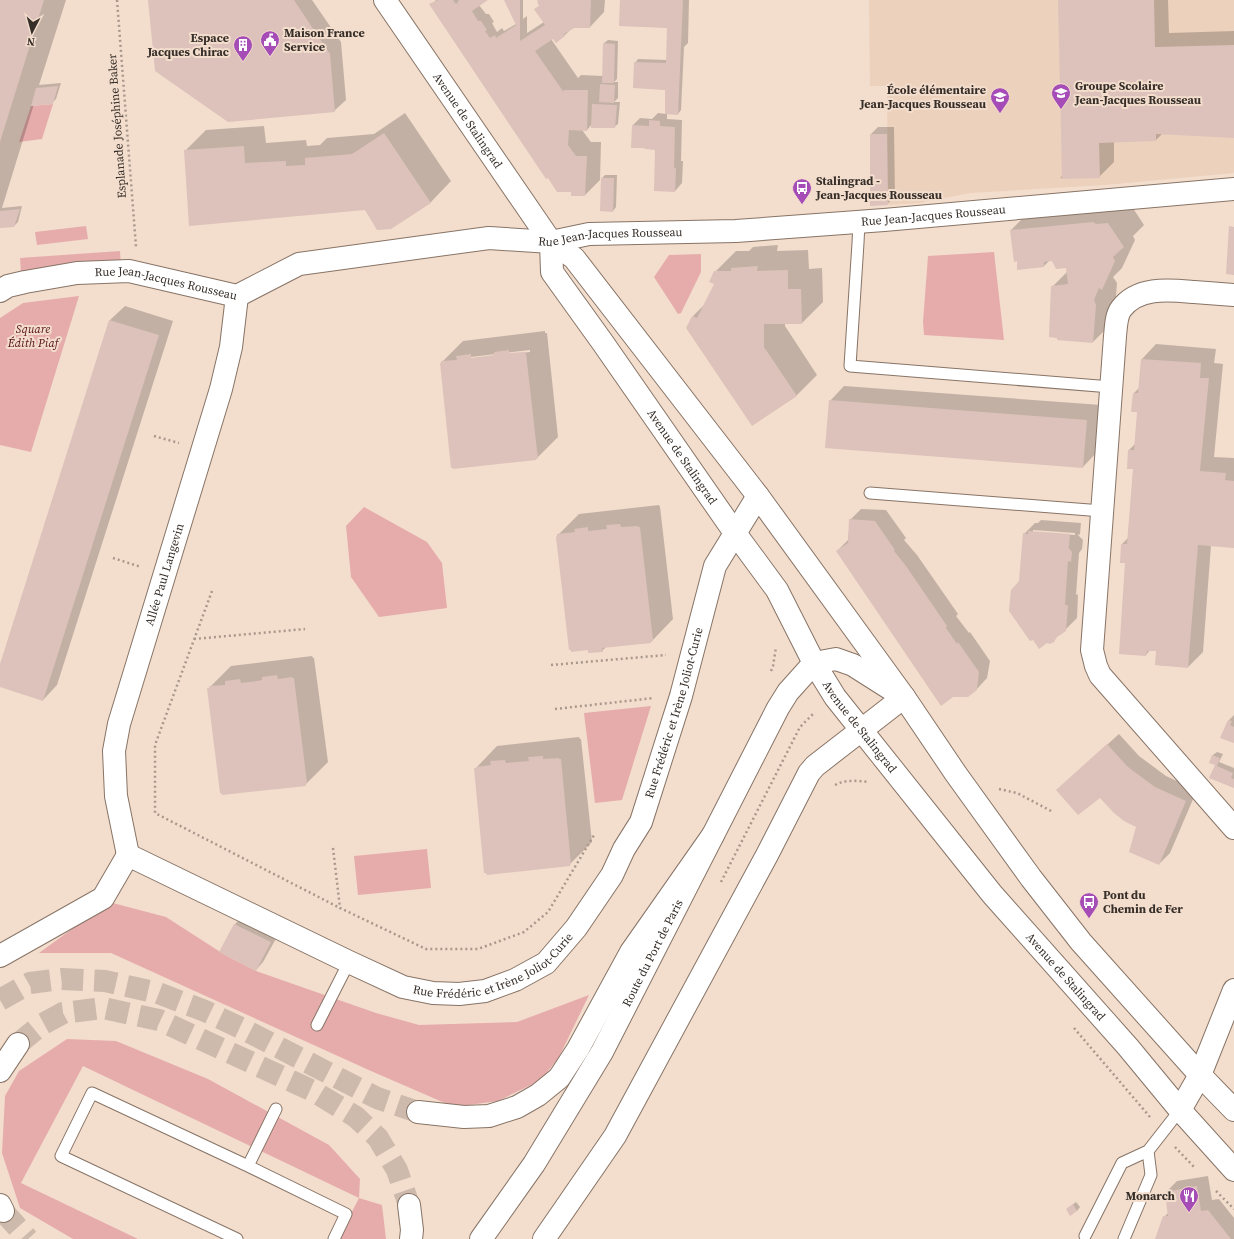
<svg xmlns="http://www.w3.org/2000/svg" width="1234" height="1239" font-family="'Source Serif 4',serif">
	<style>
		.built { fill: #ecd1bc }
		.green { fill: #e6acab }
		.shadow { fill: #0003; fill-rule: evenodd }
		.building { fill: #dcc2ba }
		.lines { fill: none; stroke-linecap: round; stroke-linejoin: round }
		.highway-tunnel { stroke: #cdbaac; stroke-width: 22; stroke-dasharray: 22 11; stroke-linecap: butt }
		.lane-casing { stroke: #877466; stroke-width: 13 }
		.street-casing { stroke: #877466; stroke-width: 24 }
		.secondary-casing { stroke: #877466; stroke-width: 24 }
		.highway-casing { stroke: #877466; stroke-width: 24 }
		.path { stroke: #a8988c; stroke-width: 2.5; stroke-dasharray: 2 3; stroke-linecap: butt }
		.lane { stroke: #fff; stroke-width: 11 }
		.street { stroke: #fff; stroke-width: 22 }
		.secondary { stroke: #fff; stroke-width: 22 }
		.highway { stroke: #fff; stroke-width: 22 }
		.labels { text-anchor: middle; stroke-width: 4; stroke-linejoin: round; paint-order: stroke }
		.poi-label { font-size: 12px; font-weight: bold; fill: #362e28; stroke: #f3ddcd; text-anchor: start }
		.street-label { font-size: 12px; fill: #362e28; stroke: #f3ddcd }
		.park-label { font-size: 12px; font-style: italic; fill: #561118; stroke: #f3ddcd }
	</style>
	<rect width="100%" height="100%" fill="#f3ddcd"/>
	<path class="built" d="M869,0h365v173l-129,12 -135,8 -51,10 -31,2 -1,-119h-17z"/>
	<path class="green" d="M53,104l-11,35 -23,3 12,-36z
		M86,226l2,13 -51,6 -2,-13z
		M120,251l1,15 -100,6 -1,-14z
		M994,252l10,88 -80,-5 -1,-13 5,-66z
		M701,254v18l-20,41 -3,1 -24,-37 15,-22z
		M79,296l-48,156 -31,-7v-127l23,-15z
		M364,507l63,35 15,21 5,45 -68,9 -28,-40 -5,-51z
		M651,706l-29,94 -27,3 -11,-90z
		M427,849l4,39 -73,7 -4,-39z
		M109,902l57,15 59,38 31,16 120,42 43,12 98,-3 72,-27 -30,62 -18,23 -43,21 -44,6 -83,-36 -260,-118h-72z
		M67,1039l49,2 92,38 121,66 31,34 -1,19 23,7 4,34h-48l21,-41 -276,-132 -62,117 117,56h-65l-53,-31 -18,-55 3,-57 14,-25z"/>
	<path class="shadow" d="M0,0h66l-27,85 22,-2 -5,16 -4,4 -18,1 -32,104 20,-2 -4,16 -4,4 -14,1z
		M149,0h163l29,42 5,58 -12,11z
		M436,0h50l-7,5 7,9h3l5,8 -2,1 5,9 5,-4 2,3 12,-7 -11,-24h18v19l4,-3v17l17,-11 -9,-12 5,-5 -1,-5h66l-1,12 -14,15 -18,1 -7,7 -9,6 -3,-4 -2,2 27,39 3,-3 22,1 1,-33 4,-3 10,1 -1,38 -3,3h4v16l-4,4h6l-2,22 -4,3 -22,-3 -5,6h-5l9,12h10l-1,38 -15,15 -13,-4 -141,-186z
		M621,0h68l-1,43 -4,4 -3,63 -3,4 -11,-1v6l15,1 -1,41h2l-1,22 -7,8 -19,-42 -23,-24 7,-7 12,1 6,-6 8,1v-25l-31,-26 3,-4 29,1 1,-33z
		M1059,0h109l1,33 65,-2v106l-71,-4 -7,7 -42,2v20l-15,15 -39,1 3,-3z
		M405,113l46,68 -20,21 -40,26 -26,-19 -180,-58 21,-21 58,-4 2,17 40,-3 1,6 13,-1 7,-7 47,-4z
		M878,127h16l1,70 -8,7 -16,-70z
		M605,175h12l-1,32 -3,4 -11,-33z
		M1129,202l15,23 -11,11 2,4 -13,28 -9,9 4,6 -3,38 -21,21 -41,-55 15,-15v-5l-14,-7 -4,1 -5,5 -33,-36 21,-21z
		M778,245l-1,6 31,-1 1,19 13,-1 1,34 -21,21h-17v3l32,49 -21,21 -103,-80 12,-12 11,-20 -1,-12 21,-21h13l4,-4z
		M125,306l48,15 -116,364 -14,15 -43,-14v-19l110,-347z
		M545,331v2h2l11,104 -22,22 -94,-97 21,-21zM530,350v2l-61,7 2,-2z
		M1156,344l60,5 -2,14 9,1 -9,93 20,1v89l-23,-2 -8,107 -15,15 -32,-2 1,-15h-7l-4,5 -24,-111 6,-6 6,-70 -5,-18 6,-6 3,-33 -4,-18 6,-6 2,-28z
		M844,386l257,19 -4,47 -14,15 -253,-66z
		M659,505l1,2 13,112 -22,23 -45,5 -4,4 -44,-116 21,-21z
		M861,509l25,1 20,28 -2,2 13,15 41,59 -2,2 13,17 1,-1 20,29 -3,17 -11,12 -139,-139 11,-11 2,-20z
		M1041,520l40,3 -1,11 -2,1 5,5 -1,9 -3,4 -3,42 2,-1 -1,24 -12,12 -6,4 -6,7 -33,-59 4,-48 11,-11h3zM1033,530l42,3v2l-42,-3z
		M312,656l1,2h1l14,104 -23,23 -97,-96 23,-23z
		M1234,715v27l-5,-22z
		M1119,734l20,22 27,20 31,14 -27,63 -11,11 -22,-38 -37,-29 -43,-7z
		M579,737l1,2h1l11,103 -23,23 -94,-96 22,-23z
		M1217,752l6,2 -4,8 15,6v19l-24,-10 6,-13 -6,-2 3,-7z
		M242,917l36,18 -15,27 -7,8 -21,-46z
		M1208,1176l4,24 7,-1 15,19v21h-78l8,-22 5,-5 -3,-20 11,-11z
		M1076,1202l4,5 -3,4 -10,-2z"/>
	<path class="building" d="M0,0h44l-44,142z
		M148,0h146l36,54 5,58 -107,10 -73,-51z
		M438,0h15l3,4 3,-3 -1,-1h30l-16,11 6,10h3l6,9 -2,1 5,7 5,-3 1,3 20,-13 -12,-25h16v41l25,-16 -11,-16 5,-3 -2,-5 1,-1h53l-1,28h-16l-10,6 1,2 -9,7 -3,-4 -18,12 28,40 2,-1h23l-1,41 -18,-1 -1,15 8,11h11l-2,40h-14v-4h-14l-9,-14 -2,1 -117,-175z
		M620,0h63l-5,115 -13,-1v-24l-32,-2 1,-26 32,1 1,-35 -48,-2z
		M1058,0h96l1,47 79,-2v93l-78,-4v7l-57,2 1,35 -39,1 1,-2z
		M603,43l12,1 -1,39h-12z
		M600,84l15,1 -1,18 -15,-1z
		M58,86l-5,18 -22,2 5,-18z
		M592,104l25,1 -2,23h-24z
		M649,120l11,1v5l15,1 -1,41h2l-1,24 -21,-1 1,-41 -10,-1 -1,-1h-13l1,-23 17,1z
		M384,133l47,70 -40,26 -14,1 -12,-20 -176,16 -5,-76 60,-4 1,17 41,-2v5l19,-1v-7l47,-4z
		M870,134h17l1,71 -18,1z
		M601,178h13l-1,34 -13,-1z
		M20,209l-6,18 -14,1v-17z
		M1093,222l3,2 12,-1 16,24 -11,10 2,4 -13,29 -3,-2 -5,12 2,5 -3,38 -36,-3v-2l-8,-1 2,-51 17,-2 -2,-16 -10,1 -4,-8 -8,1v5l-27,3v-9l-3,1 -4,-32z
		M1229,226l5,1v48l-8,-1z
		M758,266l-1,5 31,-1v19h13l1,35h-38v23l33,49 -45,30 -66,-98 6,-12 5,2 17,-34 -5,-2 5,-11h17v-3z
		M109,320l50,15 -116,366 -43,-14v-23z
		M509,350v3l16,-1v2l1,-1 12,106 -2,-1v2l-83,9v-1h-2l-11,-105h1v-2l16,-1 -1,-4 15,-2v4l23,-3v-3z
		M1141,359l60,4 -1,15h9l-9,93 26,2 -1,7 9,1v67l-36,-3 -10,123 -33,-3 1,-14h-9l-1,5h-1l-26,-2 6,-91h-5l1,-19h6l6,-75h-6l1,-19h6l3,-38h-6l2,-19h5z
		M829,400l258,20 -4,48 -258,-20z
		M849,519l26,2 20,29 -1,1 12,15 41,60 -1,2 11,16 1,-2 21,30 -2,18 -9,7h-15l-12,9 -105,-155 12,-8z
		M620,524l1,3 17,-1v1h2l13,113 -2,1v2l-49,5 1,4 -15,1v-3l-17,2v-2h-2l-13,-113 1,-1v-2l18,-2 -1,-3 14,-2v4l19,-2 -1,-4z
		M1028,531l42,3 -1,12 -1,1 4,5 -1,10 -3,-1 -3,44h3l-2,26 -9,6 -3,5 -4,2 -3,-1 -8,6 -6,-9 -3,1 -21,-30 2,-21 8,-9 4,-48 5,1z
		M277,675l1,4 14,-2v1h2l13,105 -1,1v2l-84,9 -1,-2h-1l-13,-105h3l-1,-2 16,-1v-4l15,-2 1,4 16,-2 5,-1v-3z
		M1228,720l4,1 -2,4 4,2v16l-14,-5z
		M1107,744l21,23 27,20 31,14 -27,64 -30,-13 7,-25 -12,-6 -10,-8 -14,-15 -22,17 -22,-25z
		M1212,755l8,3 -3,8 16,7 -2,5 3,1v9l-25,-10 6,-13 -6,-2z
		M543,756v3l16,-1v1h2l10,105 -1,1v1l-83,9 -1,-2h-2l-10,-105h2v-1l15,-2 -1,-4 15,-1 1,3 23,-2 -1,-4z
		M234,924l37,18 -15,29 -37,-19z
		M1197,1186l4,25 7,-1 23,29h-76l8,-23h5l-3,-24z
		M1073,1204l4,7 -7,5 -4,-7z"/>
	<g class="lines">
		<path class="highway-tunnel" d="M0,1000l30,-17 32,-4 43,2 53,12 47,18 40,19 132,68 41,14
			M18,1044l23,-19 22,-12 40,-5 56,12 154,71 43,26 22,21 19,32 12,35
			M3,1211l25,28"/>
		<defs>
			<path id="lane" d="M859,222l-1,21 -8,123 261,21
				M870,493l232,18
				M317,1025l32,-63
				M1148,1151l32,-41
				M248,1166l28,-57
				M1085,1236l37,-73 26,-12 3,24 -27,64
				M237,1239l-176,-83 31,-63 156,73 98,48 -12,25"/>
			<g id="street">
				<path id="s1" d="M0,291l8,-5 17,-4 52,-9 52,-2 108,25 62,-32 190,-26 62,4 38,-8 147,-3 148,-11 350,-31"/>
				<path d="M1234,295c-13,-1 -27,-2 -40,-3 -24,-2 -56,-6 -73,17 -5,7 -5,18 -6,27l-23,314 4,16 4,9 134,153"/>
				<path id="s2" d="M128,855l221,107 54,25 30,6 26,1 26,-3 30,-11 31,-17 30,-35 36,-53 12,-26 17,-27 40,-126 34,-130 43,-70"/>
				<path id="s3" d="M128,855l-12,-59 -2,-45 5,-27 102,-335 10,-42 6,-51"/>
				<path d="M0,956l103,-58 25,-43"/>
				<path d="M1180,1110l20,-35 34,-85"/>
			</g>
			<g id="secondary">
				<path id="s4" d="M385,0l166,242 23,16 184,238 146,201 52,77 75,104 50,64 119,133 34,35"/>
				<path id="s5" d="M551,242l1,30 51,71 132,190 42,57 37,73 21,34 157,197 136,153 52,63 54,60"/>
				<path d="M814,663l22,-4 17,6 41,26"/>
				<path id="s6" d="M481,1239l53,-75 68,-112 176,-344 10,-16 26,-29"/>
				<path d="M544,1239l71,-103 152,-281 42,-82 6,-7 9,-7 80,-62"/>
			</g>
			<path id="highway" d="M0,1071l18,-27
				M418,1112l46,5 25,-1 28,-9 21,-12 21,-17 19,-29 53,-97 82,-117
				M0,1205l3,6
				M409,1205l3,25 -1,9"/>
		</defs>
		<use href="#lane" class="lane-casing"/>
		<use href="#street" class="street-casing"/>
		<use href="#secondary" class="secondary-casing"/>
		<use href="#highway" class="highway-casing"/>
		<path class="path" d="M117,0l19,247
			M154,436l25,7
			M113,558l28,9
			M212,591l-57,154v68l185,95
			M194,639l111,-10
			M551,665l115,-10
			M771,671l2,-5 3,-19
			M555,709l99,-11
			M835,785c11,-6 23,-4 34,-3
			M999,789l18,4 36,19
			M333,848l7,60 86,41h52l46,-17 24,-20 46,-77
			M721,882l79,-155 14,-14
			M1074,1028l76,89
			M1175,1147l20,21
			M1216,1191l18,18"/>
		<use href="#lane" class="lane"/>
		<use href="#street" class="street"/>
		<use href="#secondary" class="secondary"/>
		<use href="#highway" class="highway"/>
	</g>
	<defs>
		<symbol id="civic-pin" viewBox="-11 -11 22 30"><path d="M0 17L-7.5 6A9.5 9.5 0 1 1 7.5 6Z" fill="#a54cb7" stroke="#f3ddcd"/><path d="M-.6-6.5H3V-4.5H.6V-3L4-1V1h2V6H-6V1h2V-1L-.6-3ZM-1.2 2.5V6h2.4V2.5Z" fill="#fff"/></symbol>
		<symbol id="building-pin" viewBox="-11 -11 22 30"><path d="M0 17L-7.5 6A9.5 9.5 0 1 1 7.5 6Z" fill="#a54cb7" stroke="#f3ddcd"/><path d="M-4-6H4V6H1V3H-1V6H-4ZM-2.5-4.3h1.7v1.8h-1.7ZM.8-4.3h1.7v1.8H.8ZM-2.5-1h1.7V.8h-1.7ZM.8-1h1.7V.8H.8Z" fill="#fff"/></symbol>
		<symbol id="school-pin" viewBox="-11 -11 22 30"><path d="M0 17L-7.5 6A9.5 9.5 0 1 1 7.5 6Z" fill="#a54cb7" stroke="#f3ddcd"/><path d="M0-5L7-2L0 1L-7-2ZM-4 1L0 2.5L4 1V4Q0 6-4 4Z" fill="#fff"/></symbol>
		<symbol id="bus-pin" viewBox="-11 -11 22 30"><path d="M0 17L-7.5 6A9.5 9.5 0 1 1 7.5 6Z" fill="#a54cb7" stroke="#f3ddcd"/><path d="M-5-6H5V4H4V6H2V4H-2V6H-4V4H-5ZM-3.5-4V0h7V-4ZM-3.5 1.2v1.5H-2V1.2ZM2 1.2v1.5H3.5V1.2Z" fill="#fff"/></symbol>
		<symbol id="restaurant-pin" viewBox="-11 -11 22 30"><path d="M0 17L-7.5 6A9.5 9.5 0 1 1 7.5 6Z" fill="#a54cb7" stroke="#f3ddcd"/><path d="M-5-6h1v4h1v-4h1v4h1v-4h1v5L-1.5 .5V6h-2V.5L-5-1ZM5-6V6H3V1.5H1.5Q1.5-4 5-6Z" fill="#fff"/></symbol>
	</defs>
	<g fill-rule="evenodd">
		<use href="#civic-pin" x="259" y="29" width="22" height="30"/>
		<use href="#building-pin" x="232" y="34" width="22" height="30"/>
		<use href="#school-pin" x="1050" y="82" width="22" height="30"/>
		<use href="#school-pin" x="989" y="86" width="22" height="30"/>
		<use href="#bus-pin" x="791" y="177" width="22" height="30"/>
		<use href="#bus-pin" x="1078" y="891" width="22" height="30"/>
		<use href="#restaurant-pin" x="1178" y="1185" width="22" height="30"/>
	</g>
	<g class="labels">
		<g class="poi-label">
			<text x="284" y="37">Maison France<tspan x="284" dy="14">Service</tspan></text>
			<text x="229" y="42" text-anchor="end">Espace<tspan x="229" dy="14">Jacques Chirac</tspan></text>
			<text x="1075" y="90">Groupe Scolaire<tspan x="1075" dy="14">Jean-Jacques Rousseau</tspan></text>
			<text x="986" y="94" text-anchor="end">École élémentaire<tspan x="986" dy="14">Jean-Jacques Rousseau</tspan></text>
			<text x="816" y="185">Stalingrad -<tspan x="816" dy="14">Jean-Jacques Rousseau</tspan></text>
			<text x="1103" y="899">Pont du<tspan x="1103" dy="14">Chemin de Fer</tspan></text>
			<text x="1175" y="1200" text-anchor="end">Monarch</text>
		</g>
		<g class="street-label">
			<text dy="4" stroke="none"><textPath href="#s4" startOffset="146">Avenue de Stalingrad</textPath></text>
			<text transform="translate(117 126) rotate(-94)" y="4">Esplanade Joséphine Baker</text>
			<text dy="4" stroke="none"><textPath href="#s1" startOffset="950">Rue Jean-Jacques Rousseau</textPath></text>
			<text dy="4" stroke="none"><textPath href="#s1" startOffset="626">Rue Jean-Jacques Rousseau</textPath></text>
			<text dy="4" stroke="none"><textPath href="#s1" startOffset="170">Rue Jean-Jacques Rousseau</textPath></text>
			<text dy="4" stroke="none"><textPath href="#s5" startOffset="256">Avenue de Stalingrad</textPath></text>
			<text dy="4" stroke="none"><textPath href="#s3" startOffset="289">Allée Paul Langevin</textPath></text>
			<text dy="4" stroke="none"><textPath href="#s2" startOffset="740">Rue Frédéric et Irène Joliot-Curie</textPath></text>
			<text dy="4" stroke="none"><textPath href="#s5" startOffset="580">Avenue de Stalingrad</textPath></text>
			<text dy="4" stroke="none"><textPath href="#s6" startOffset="334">Route du Port de Paris</textPath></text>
			<text dy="4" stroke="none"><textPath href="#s2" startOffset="404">Rue Frédéric et Irène Joliot-Curie</textPath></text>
			<text dy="4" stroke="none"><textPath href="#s5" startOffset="904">Avenue de Stalingrad</textPath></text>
		</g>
		<g class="park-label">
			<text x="33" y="333">Square<tspan x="33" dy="14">Édith Piaf</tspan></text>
		</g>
	</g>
	<g transform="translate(32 32) rotate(186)" stroke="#f3ddcd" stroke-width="3" paint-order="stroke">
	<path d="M0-3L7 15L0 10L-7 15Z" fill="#362e28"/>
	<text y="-6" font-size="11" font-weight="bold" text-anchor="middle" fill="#362e28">N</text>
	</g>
</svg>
